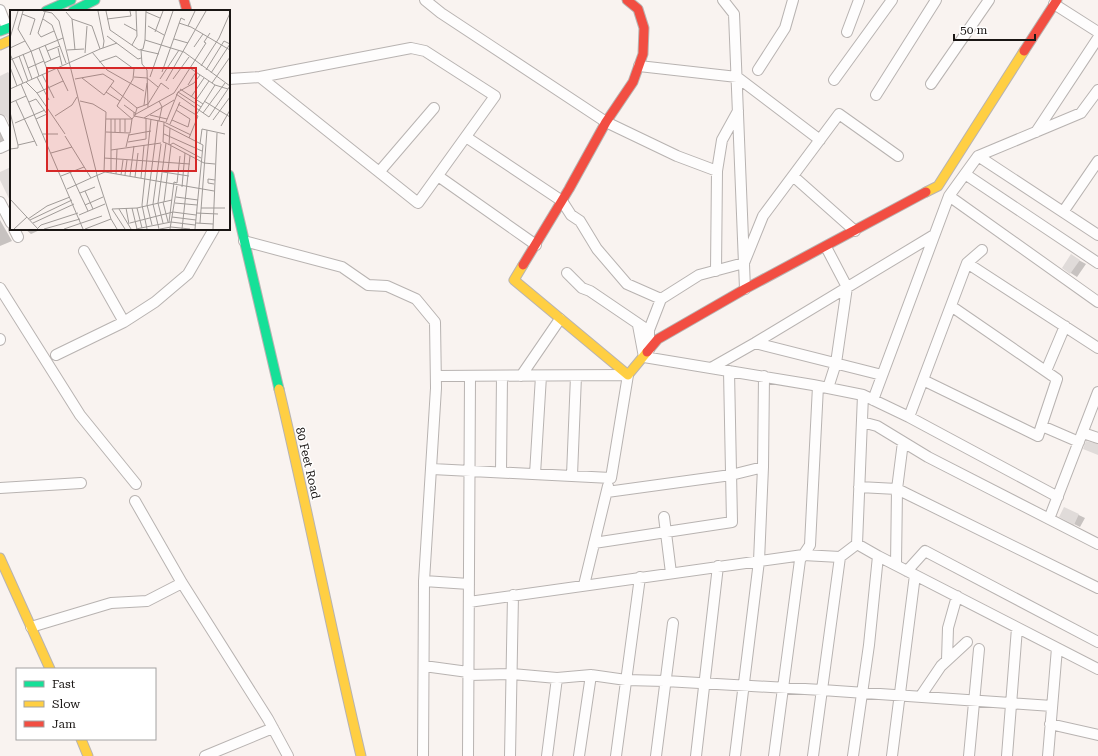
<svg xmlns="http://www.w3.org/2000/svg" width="1098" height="756" font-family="'Roboto Serif',serif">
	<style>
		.shadow { fill: #0003 }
		.building { fill: #e0dbd9 }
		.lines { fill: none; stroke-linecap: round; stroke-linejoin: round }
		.street-casing { stroke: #b8b3b1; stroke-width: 12 }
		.fast-casing { stroke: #b8b3b1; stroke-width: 11 }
		.slow-casing { stroke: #b8b3b1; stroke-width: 11 }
		.jam-casing { stroke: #b8b3b1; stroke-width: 11 }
		.street { stroke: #fefdfd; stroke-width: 10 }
		.fast { stroke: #16e098; stroke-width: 9 }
		.slow { stroke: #ffcf43; stroke-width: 9 }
		.jam { stroke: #f24e42; stroke-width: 9 }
		.labels { text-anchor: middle; stroke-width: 3; stroke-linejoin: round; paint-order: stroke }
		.street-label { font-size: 12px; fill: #1a1614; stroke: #fff }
		.inset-road { fill: none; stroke: #a09b98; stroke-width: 1 }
		.view { fill: #d62828; fill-opacity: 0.15; stroke: #d62828; stroke-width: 2 }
		.inset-edge { fill: none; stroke: #1a1614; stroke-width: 2 }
	</style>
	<rect width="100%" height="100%" fill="#f9f3f0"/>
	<path class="shadow" d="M0,126l7,16 -7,3z
		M0,220l12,21 -12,5z
		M25,229h17l-11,5z
		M1071,256l15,8 -9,13 -14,-9z
		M1064,508l21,10 -5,9 -14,-7z"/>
	<path class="building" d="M8,72l3,4v52l-5,-11 -6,-3v-38z
		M11,167v36l-11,-23v-8z
		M1071,254l9,6 -10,14 -8,-6z
		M1086,441l12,3v11l-15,-6z
		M1064,507l15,7 -5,11 -15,-8z"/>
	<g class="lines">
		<defs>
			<path id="street" d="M425,0l16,13 165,109 71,34 40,15
				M723,0l11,14 11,275
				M1054,4l44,28
				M0,10l7,18
				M847,32l12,-32
				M639,66l98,11 83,63
				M758,70l27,-42 8,-28
				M229,79l31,-2 151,-29 14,3 70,45 -77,107 -158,-126
				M834,80l58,-80
				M931,84l58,-84
				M876,95l60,-95
				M0,120l11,23
				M1036,132l62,-94
				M466,137l96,64 9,14 9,6 17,28 30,35 34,15
				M0,148l11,-5
				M978,156l120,79
				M380,171l54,-63
				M965,174l133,89
				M438,176l98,69
				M793,176l62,55
				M949,196l149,106
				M0,202l11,21
				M1063,212l35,-51
				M14,229l4,8
				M244,241l98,26 26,18 19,1 29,13 19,23 1,66 -12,193 -1,175
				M826,247l21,40 -11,76 -8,25
				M84,251l40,71
				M967,263l131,85
				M716,271l1,-100 5,-31 16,-29
				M567,273l15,15 8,3 53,36
				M0,288l80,127 56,69
				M638,325l6,32 169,28 50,10 46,22 149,80
				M0,339v1
				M755,343l127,32
				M649,350v-20l12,-31 38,-24 45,-12 19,-47 76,-102 59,42
				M56,355l68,-33 31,-20 33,-28 26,-45
				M711,368l44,-25 179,-108
				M1046,371l19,-45
				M521,376l39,-57
				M923,380l115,56 19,-57 -106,-73
				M873,400l76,-204 29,-40 103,-43 17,-23
				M909,417l58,-154 15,-13
				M862,422l15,4 51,31 170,87
				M1042,426l37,16
				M1083,433l15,5
				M432,469l179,9 17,-103 -192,1
				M501,472l1,-96
				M535,474l6,-98
				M572,475l4,-99
				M859,487l38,2 201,99
				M0,488l81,-5
				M607,492l124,-17 32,-8
				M135,501l47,82 86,136 20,37
				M664,517l7,56
				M1049,519l49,-127
				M594,543l138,-21 -3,-151
				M878,556l220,113
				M896,565l1,-76 6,-47
				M907,571l18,-20 173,91
				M424,581l45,3
				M584,585l24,-99
				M469,602l334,-47 37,2 17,-13
				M31,627l80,-24 36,-2 35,-18
				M947,660l1,-32 9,-32
				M424,666l44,6 1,3 43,-1 45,4 34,-3 35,5 39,1 157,9 230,16
				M920,697l21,-31 26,-24
				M1050,724l48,11
				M205,756l68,-28
				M468,756l2,-379
				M510,756l3,-161
				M547,756l10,-78
				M579,756l12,-81
				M616,756l24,-179
				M656,756l17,-133
				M696,756l22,-190
				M735,756l24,-195 4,-94 1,-91
				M774,756l26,-196 10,-15 8,-159
				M813,756l27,-199
				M853,756l16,-111 9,-89 -21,-12 6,-149
				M892,756l23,-181
				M969,756l10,-107
				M1007,756l10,-128
				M1048,756l9,-108"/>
			<path id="fast" d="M46,11l25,-11
				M73,11l22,-11
				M0,31l11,-4
				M229,175l50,214"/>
			<path id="slow" d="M0,45l11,-5
				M926,192l12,-6 86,-135
				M523,265l-9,15 114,95 19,-23
				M279,389c29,122 53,245 82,367
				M0,558l50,111
				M81,739l7,17"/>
			<path id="jam" d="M184,0l3,11
				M1024,51l33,-51
				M523,265l46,-76 37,-67 27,-40 10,-28 1,-26 -6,-19 -11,-9
				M647,352l11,-13 87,-50 181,-97"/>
		</defs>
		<use href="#street" class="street-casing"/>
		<use href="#fast" class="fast-casing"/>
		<use href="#slow" class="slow-casing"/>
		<use href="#jam" class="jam-casing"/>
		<use href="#street" class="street"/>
		<use href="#fast" class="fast"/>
		<use href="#slow" class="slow"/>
		<use href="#jam" class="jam"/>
	</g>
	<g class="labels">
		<g class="street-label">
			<text transform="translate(308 463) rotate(77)" y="4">80 Feet Road</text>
		</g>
	</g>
	<g transform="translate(10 10)">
		<rect width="220" height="220" fill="#f9f3f0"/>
		<path class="inset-road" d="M13,1l-5,18 13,22 8,25M33,1l9,2 7,8 39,158 13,40 6,10M88,1l6,30 -1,7 -3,1M96,1l4,19 29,20 4,-1 2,-9 39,12 46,34M35,2l-7,21 3,4 13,-6M136,2l14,6M12,4l13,5 -5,16M33,9l9,6 14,38M62,9l3,31M97,9l24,-3 -1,-5M169,13l12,4 39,23M114,14l13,7M138,16l16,9M178,16l7,-15M145,22l8,-21M97,26l31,23 3,-1M0,28l8,-27M164,29l14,4M135,30l1,-29M35,35l6,15M122,35l5,-9 -1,-25M184,37l9,-13M0,38l15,-7M29,38l9,24M48,38l4,17M93,38l14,-5M57,40l17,-1M37,41l13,-5M82,42l15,18 37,21M75,43l2,-27M0,44l13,29M13,44l9,25M9,46l9,25M0,50l53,-22M89,52l17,-6 18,13 -1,10 -16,27 15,13 4,-5 38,-21 32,-50 -2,-1 6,-9M34,53l16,-7M191,56l18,-28 11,-25M0,57l7,19M18,58l16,-7M47,58l11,23M180,58l22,15M196,60l18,-29 6,3M152,62l19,-54 4,2M201,63l19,-29M32,64l12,24M27,67l12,23M124,67l13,1 11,9M140,67l23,-66M65,69l28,-5 11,7 -10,14 -22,-17M150,69l19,-29M163,69l16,-22M156,71l40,-70M16,72l11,11 28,41M11,74l62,145M178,75l8,-13M205,75l13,4M100,76l27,22M0,79l90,-40 -8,-23 -20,-7 -6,-7M170,79l23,15M96,82l14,9M168,82l23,15M27,83l26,-12M166,84l33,23 21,-31M181,87l13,-19M186,90l13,-19M6,91l21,45M70,91l13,3 13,8 -2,60M149,91l3,6 -3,14M194,91l26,16M19,92l7,-3 11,15 -11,5M0,93l16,-7M168,94l20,12 -9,22M114,95l11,8M134,95l3,-22M138,97l-1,-37 -5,-6 -1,-14 18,4M0,102l8,33v3l-8,1M124,102v4l30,6 27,13M193,103l22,-30M125,105l2,-7 11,-4 13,-21 8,6M140,105l17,4M186,105l19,-30 -3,-2 18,-26M45,106l17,-11 5,-8M134,108l30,-18M162,110l16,7 2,-8 -14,-9M203,110l17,-23M156,112l12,-30 16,-9 6,-8M5,113l30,-13M160,114l10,-22M154,115l39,20M211,116l9,-16M96,122l24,1 2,-14h-26M105,122v-13M110,122v-13M115,122v-13M33,124h15M154,124l38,17M119,125l22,-4M55,126l26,42 14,-6 109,19M118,132l18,-3v-21M156,133l38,20 11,1M190,134l2,-15 23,5M8,135l17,-4M159,135l1,-17M160,135l3,-2 28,15M116,137l3,-13M101,140l50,-7M41,143l21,-6M94,148l86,6M60,162l18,39M153,162l26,4M101,163v-54M106,164l1,-25M111,165l2,-15M115,165l2,-15M51,166l23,-9M120,166l4,-30M125,167l3,-24M131,168l3,-33M204,174l-6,-1v-4l7,1M172,177l3,-34M57,179l24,-11M75,181l8,18M70,183l15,-6M166,187l22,3M0,189l28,30M153,192l5,20M154,192l7,-56M165,193l22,2M75,195l18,-8M116,198l3,16M122,198l5,21M127,198l5,20M191,198h24M102,199l25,-1 35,-8M102,199l13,20M109,199l12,20M186,203l22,1M69,205l26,-11M162,207l24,3M18,209l19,-13 23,-9M20,210l42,-20M159,212l5,-40 3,1 3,-27M23,213l41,-19M120,213l43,-11 23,3M153,213l-5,-20 8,-60 -3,-1 1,-20M186,213l17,1M190,213l7,-93M142,215l-5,-20 11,-85M4,219l13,-12M27,219l4,-4 37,-12M34,219l36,-10M54,219l38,-13M75,219l26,-10M126,219l35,-7 24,3M137,219l-5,-24 9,-86M149,219l-6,-25 8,-60M150,219l11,-2 19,2M160,219l7,-43M172,219l8,-73M185,219l8,-84M203,219l4,-96"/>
		<path class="view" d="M37,58h149v103h-149z"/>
		<rect width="220" height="220" class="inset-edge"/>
	</g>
	<rect x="16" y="668" width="140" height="72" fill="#ffffff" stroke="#a3a2a1"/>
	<rect x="24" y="681" width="20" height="6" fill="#16e098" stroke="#a3a2a1"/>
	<text x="52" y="688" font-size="12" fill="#1a1614">Fast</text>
	<rect x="24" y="701" width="20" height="6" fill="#ffcf43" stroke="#a3a2a1"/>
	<text x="52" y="708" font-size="12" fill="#1a1614">Slow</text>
	<rect x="24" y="721" width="20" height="6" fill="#f24e42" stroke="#a3a2a1"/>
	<text x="52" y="728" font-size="12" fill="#1a1614">Jam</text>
	<path d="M954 34v6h81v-6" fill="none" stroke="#1a1614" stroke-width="2"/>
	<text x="960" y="34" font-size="12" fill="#1a1614" stroke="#ffffff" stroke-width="3" paint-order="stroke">50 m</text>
</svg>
